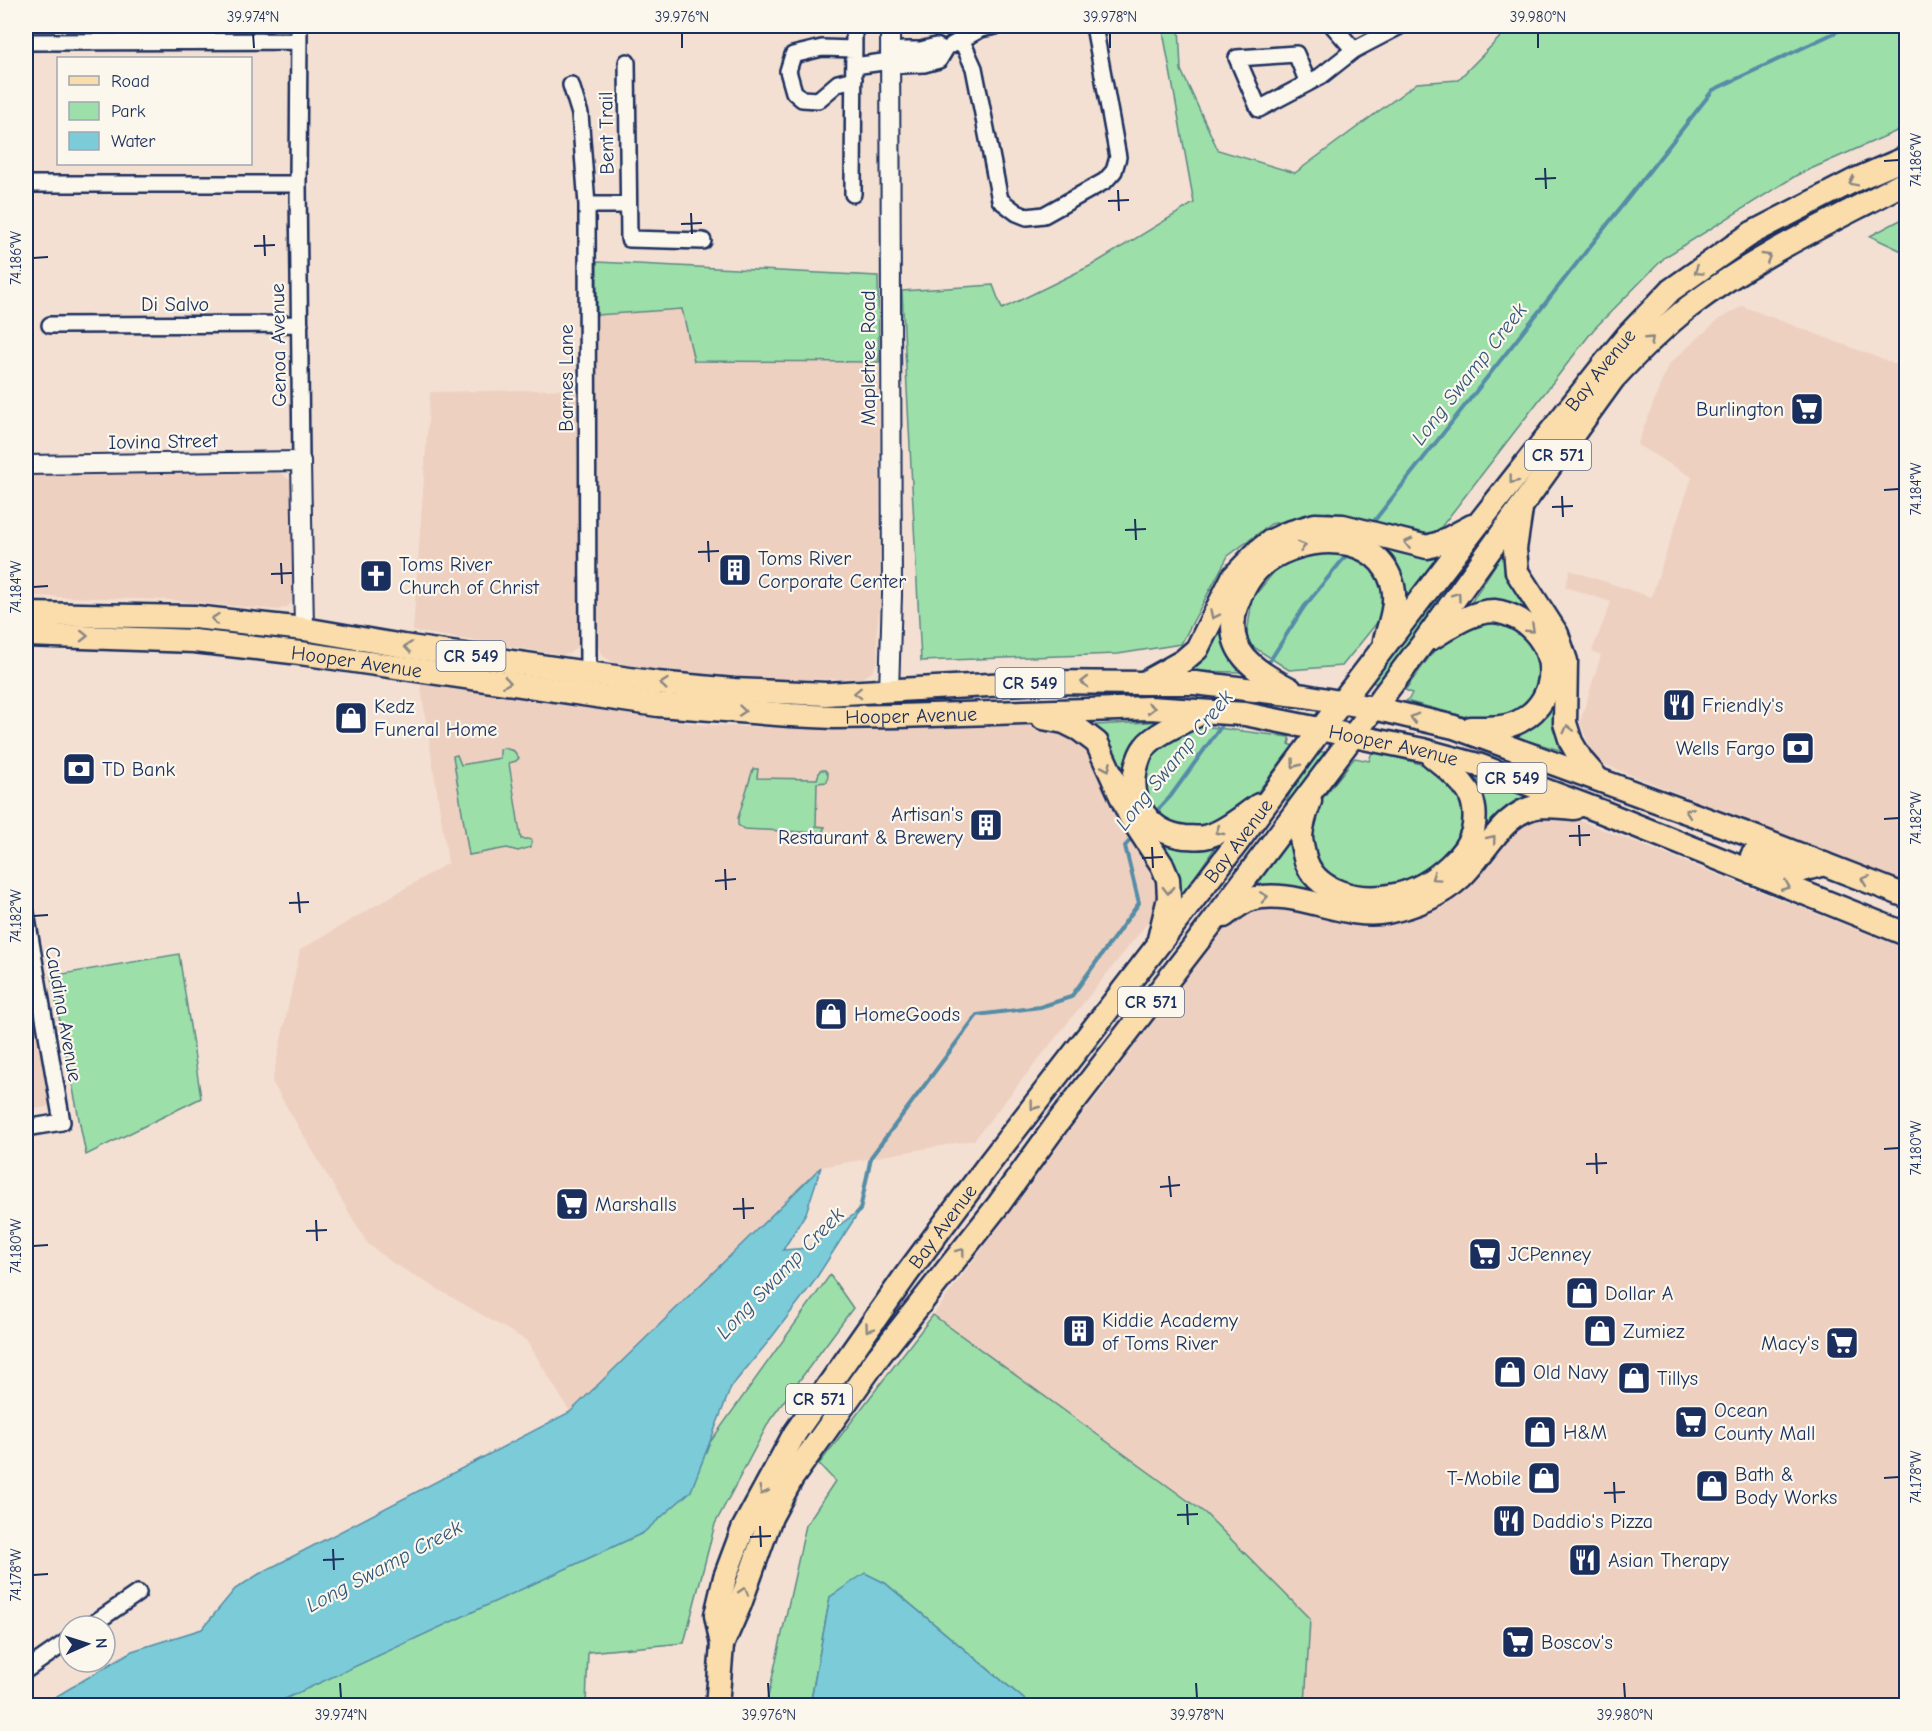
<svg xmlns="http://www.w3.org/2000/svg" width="1932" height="1731" font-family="'Comic Neue',sans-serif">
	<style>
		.built { fill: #eed0c0 }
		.green { fill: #9ddfa9; stroke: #5c8784; stroke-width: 1.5 }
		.water { fill: #7ccbd8; stroke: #558da7; stroke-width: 1.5 }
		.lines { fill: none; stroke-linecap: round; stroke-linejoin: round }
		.stream { stroke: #558da7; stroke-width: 4 }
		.minor-casing { stroke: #1b2f5e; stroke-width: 20 }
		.tertiary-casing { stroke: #1b2f5e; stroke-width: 22 }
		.primary-casing { stroke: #1b2f5e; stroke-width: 27 }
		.minor { stroke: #fbf7ec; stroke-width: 15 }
		.tertiary { stroke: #fbf7ec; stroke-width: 18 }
		.primary { stroke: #faddab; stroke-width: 22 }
		.oneway { stroke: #8a8684 }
		.ticks { fill: none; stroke: #1b2f5e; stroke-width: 2 }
		.labels { text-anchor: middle; stroke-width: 4.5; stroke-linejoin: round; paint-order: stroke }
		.shield { fill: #fbf7ec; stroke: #5e6b89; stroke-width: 1.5 }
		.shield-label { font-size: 18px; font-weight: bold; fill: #1b2f5e }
		.street-label { font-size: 20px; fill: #1b2f5e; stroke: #fbf7ec }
		.poi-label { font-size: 20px; fill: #1b2f5e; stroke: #fbf7ec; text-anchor: start }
		.water-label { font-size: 21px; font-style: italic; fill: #33567c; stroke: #fbf7ec }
		.neatline { fill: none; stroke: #1b2f5e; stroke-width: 2 }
		.ticks-label { font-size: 15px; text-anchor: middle; fill: #1b2f5e }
	</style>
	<rect width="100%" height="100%" fill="#f3e0d2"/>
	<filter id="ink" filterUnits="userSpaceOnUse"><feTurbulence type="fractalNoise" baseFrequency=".0167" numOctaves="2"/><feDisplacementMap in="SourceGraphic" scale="12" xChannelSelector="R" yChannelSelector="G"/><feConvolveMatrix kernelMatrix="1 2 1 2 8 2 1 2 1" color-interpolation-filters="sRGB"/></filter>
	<g filter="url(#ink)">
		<path class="built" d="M1742,306l158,60 6,-15v531l-311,-121 -15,-39 21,-67 -9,-4 19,-49 -46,-15 5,-17 81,27 41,-120 -55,-32 31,-80 51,-46z
			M682,309l12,52 185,1 1,240 -3,29 1,28 -3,8 -4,6 -10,5 -73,2 -90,-7 -50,-5 -36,-6 -10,-7 -4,-9 -1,-331z
			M579,389l2,248 -3,9 -9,8 -6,1 -150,-24 17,-239z
			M271,471l8,1 14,10 1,112 -3,9 -4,4 -10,3 -107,-10 -144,-4v-122z
			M420,682l218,34 70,9 127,5 213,-5 40,19 67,126 3,14 -4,26 -5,11 -175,219 -153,27 -251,245 -43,-71 -136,-79 -24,-19 -95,-161 28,-132 148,-87z
			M1556,811l350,138v756h-601l5,-86 -105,-106 -272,-198 137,-185 32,-40 130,-174 288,-96z
			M26,958l29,147 -29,6z"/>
		<path class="green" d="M1162,26h17l2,44 37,80 77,23 122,-90 41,-3 53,-54h210l7,4 12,-4h166v101l-109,48 -132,82 -71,72 -159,206 -106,-23 -58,12 -43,32 -47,88 -63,10 -197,7 -19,-370 91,-6 9,24 90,-44 102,-62z
			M1906,217v36l-36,-17z
			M597,262l281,14 1,86 -185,-1 -12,-52 -85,6z
			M1539,462l-157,223 -11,-3z
			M1511,540l29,82 -70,-18z
			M1370,541l66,14 1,2 -36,53z
			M1339,553l28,11 17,25 -4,30 -38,47 -53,4 -43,-28 6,-43 26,-32 33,-12z
			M1229,602l7,60 5,8 -1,2 -60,-1z
			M1505,619l35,31 1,36 -25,31 -35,4 -75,-20 3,-2 3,-6 -7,-3 34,-46 20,-16z
			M1556,686l8,64 -1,1 -58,-17z
			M1166,721l-36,71 -26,-54 -9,-11 1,-2z
			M1195,725l94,12 1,3 -1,4 4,2 -44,57 -16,15 -46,13c-9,-5 -22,-9 -29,-16 -18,-16 -12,-40 -9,-62z
			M504,748l10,3 5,7 -3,3 -7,2 12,76h7l4,1 -1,7 -13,4 -11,-3 -38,7 -16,-99 4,-1 4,10 39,-7v-9z
			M1317,751l11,2 -45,57 11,-27z
			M1372,752l14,2 51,15 24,21 6,35 -22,36 -43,25 -48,1 -30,-14 -16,-32 11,-38 33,-42 3,-3 14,3z
			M753,769h5l-1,9 60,1 3,-9h5l3,4 -1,8 -10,1 -1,43 9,1 -3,6 -78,-4 -6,-4v-7z
			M1475,780l67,19 -66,50z
			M1148,825l67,19 1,2 -40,59z
			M1296,827l40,70 -78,-9 -1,-3z
			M179,954l22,144 -115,57 -35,-179z
			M830,1275l23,33 -83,112 -55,104 -31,119 -96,9 -2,53 -317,1 391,-194z
			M933,1315l272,198 105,106 -5,86h-274l-146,-122 -20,-9 -35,23 -20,108 -44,1 40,-181 29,-44 -16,-17z"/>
		<path class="water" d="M821,1167l-15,46 -23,37 25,-2 52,-38 -47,73 -45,59 -37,45 -40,104 -48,42 -371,172h-230l90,-54 70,-22 33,-40 24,-15 311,-162z
			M865,1573l20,10 146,122h-221l20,-108z"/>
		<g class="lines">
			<path class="stream" d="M1371,525l342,-435 136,-64
				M1266,667l38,-60 45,-55
				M1153,815l17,-18 55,-76
				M857,1213l3,-3 11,-53 106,-142 63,-8 31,-10 68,-94 -14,-57 9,-10"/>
			<defs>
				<path id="minor" d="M299,26l-1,158 3,277
					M1333,26l21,24
					M961,39l13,29 26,132 17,13 10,4 17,-2 61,-34 9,-10 4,-14 -24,-131
					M26,42l272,-1
					M952,45l29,-16 15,-3
					M627,62l2,177 74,2
					M854,66l36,-5 12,4 22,-1 15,-4 6,-10 -9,-4 -15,4h-19l-12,11
					M854,79l-16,4 -20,17 -16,-1 -8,-7 -6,-21 5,-16 29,-7 32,1
					M1308,83l-49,26 -22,-51 59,-4 12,29 13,-7 33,-26 46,-24
					M571,85l9,29 7,91 1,468
					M26,184h272
					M853,194l1,-168
					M587,205h41
					M50,325l250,-1
					M26,913l36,209 -36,6
					M90,1626l48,-33
					M26,1670l43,-30"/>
				<path id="tertiary" d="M26,465l275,-4 3,168
					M889,691l3,-96 -2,-569"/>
				<g id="primary">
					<path d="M1521,509l-6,40 2,23 40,62 9,27 -1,62 6,19 11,19 14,16"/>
					<path d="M26,614l168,3 110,12 99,17 254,37 77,7 92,4 217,-12 101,1h51l110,13 69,12 80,19 290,106 162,63"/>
					<path id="s1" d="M26,635l168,6 106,12 358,52 132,10 44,2 65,-1 250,-8 96,6 178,36 55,15 122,46 306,123"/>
					<path d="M1432,638c18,-11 40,-27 62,-27 9,1 19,5 26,9 39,24 42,78 0,101 -14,8 -33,7 -49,7"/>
					<path d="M1147,681l36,-20 14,-12 36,-72 25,-26 13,-10 17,-8 27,-8 28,1 84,21 13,-4 32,-17"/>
					<path d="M1290,689c-35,-18 -67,-37 -54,-82 5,-16 16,-35 30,-45 39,-28 112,-32 127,24 4,18 -3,37 -8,54"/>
					<path d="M1204,712c-16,8 -49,21 -59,35 -5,6 -7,13 -9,21 -8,35 14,65 49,69 8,0 15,2 23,-1 17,-4 36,-21 51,-31"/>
					<path d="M1043,718l21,4 16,8 17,13 33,73 32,49 6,14 1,19 -10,41"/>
					<path d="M1310,801c-4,11 -8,23 -9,35 0,6 2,12 3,18 8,40 57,48 91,41 21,-4 40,-16 55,-30 11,-10 19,-20 23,-34 3,-13 2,-29 -5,-40 -10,-15 -23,-24 -36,-35"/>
					<path d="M1752,856l35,13 13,2 24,-7"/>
					<path d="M1224,916c8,-6 18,-14 27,-17 44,-12 93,22 136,13 28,-6 52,-15 74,-35 25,-23 42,-67 80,-71 11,0 22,1 33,2"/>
					<path id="s2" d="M722,1645l-6,-30 9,-38 18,-48 52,-96 111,-158 85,-114 246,-318 84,-114 158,-206 126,-160 23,-28 43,-45 81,-57 103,-53 51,-22"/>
					<path d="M717,1706l5,-61 18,-41 31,-87 21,-39 87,-122 120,-152 57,-79 156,-202 211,-280 190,-264c24,-26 48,-50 76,-72 66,-51 144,-86 217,-125"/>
				</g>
			</defs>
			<use href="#minor" class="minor-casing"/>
			<use href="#tertiary" class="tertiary-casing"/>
			<use href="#primary" class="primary-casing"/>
			<use href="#minor" class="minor"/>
			<use href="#tertiary" class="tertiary"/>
			<use href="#primary" class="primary"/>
		</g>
		<defs><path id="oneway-chevron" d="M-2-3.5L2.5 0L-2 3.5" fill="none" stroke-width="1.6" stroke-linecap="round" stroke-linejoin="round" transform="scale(1.5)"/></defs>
		<g class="oneway">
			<use href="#oneway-chevron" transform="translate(1853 182) rotate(154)"/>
			<use href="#oneway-chevron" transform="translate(1767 257) rotate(-31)"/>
			<use href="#oneway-chevron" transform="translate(1698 271) rotate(145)"/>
			<use href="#oneway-chevron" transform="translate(1650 340) rotate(-43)"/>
			<use href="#oneway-chevron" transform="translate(1513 480) rotate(128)"/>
			<use href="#oneway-chevron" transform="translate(1408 543) rotate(-166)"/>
			<use href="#oneway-chevron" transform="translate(1302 546) rotate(-16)"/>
			<use href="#oneway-chevron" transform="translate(1457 596) rotate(-54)"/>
			<use href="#oneway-chevron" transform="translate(1214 615) rotate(116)"/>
			<use href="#oneway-chevron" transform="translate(215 619) rotate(-174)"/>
			<use href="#oneway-chevron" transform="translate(1531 629) rotate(43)"/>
			<use href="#oneway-chevron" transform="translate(84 636) rotate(1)"/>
			<use href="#oneway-chevron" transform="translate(408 647) rotate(-172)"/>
			<use href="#oneway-chevron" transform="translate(507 682) rotate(8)"/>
			<use href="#oneway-chevron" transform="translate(1085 682) rotate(-180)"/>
			<use href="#oneway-chevron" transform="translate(664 684) rotate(-174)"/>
			<use href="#oneway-chevron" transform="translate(858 693) rotate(178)"/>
			<use href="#oneway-chevron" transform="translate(1151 708) rotate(1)"/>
			<use href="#oneway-chevron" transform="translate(742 711) rotate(5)"/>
			<use href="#oneway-chevron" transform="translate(1414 718) rotate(-166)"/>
			<use href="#oneway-chevron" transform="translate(1568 729) rotate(-104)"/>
			<use href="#oneway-chevron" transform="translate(1295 764) rotate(127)"/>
			<use href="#oneway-chevron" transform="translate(1107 767) rotate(66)"/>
			<use href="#oneway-chevron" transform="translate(1689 812) rotate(-160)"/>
			<use href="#oneway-chevron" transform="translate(1219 831) rotate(150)"/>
			<use href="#oneway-chevron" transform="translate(1492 839) rotate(-51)"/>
			<use href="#oneway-chevron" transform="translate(1435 877) rotate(145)"/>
			<use href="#oneway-chevron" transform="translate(1865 880) rotate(-159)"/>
			<use href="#oneway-chevron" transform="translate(1786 886) rotate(22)"/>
			<use href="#oneway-chevron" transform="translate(1168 890) rotate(90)"/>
			<use href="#oneway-chevron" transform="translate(1264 897) rotate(-9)"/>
			<use href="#oneway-chevron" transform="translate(1034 1106) rotate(127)"/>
			<use href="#oneway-chevron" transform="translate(961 1252) rotate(-52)"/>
			<use href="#oneway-chevron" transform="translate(869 1328) rotate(125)"/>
			<use href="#oneway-chevron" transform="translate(763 1491) rotate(117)"/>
			<use href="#oneway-chevron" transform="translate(744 1591) rotate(-72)"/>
		</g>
	</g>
	<path class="ticks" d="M253,33l1,15M682,33v15M1110,33v15M1538,33v15M1884,161l15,-1M1545,168l1,21M1535,179l21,-1M1118,190l1,21M1108,201l21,-1M691,213l1,21M681,224l21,-1M264,235l1,21M254,246l21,-1M33,258l15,-1M1884,490l15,-1M1562,496l1,21M1552,507l21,-1M1135,519l1,21M1125,530l21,-1M708,541l1,21M698,552l21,-1M281,563l1,21M271,574l21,-1M33,587l15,-1M1884,819l15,-1M1579,825l1,21M1569,836l21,-1M1152,847l1,21M1142,858l21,-1M725,869l1,21M715,881l21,-2M298,892l2,21M289,903l20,-1M33,916l15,-1M1884,1149l15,-1M1596,1153l1,21M1586,1164l21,-1M1169,1176l2,21M1160,1187l20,-2M743,1198l1,21M733,1209l21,-1M316,1220l1,21M306,1231l21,-1M33,1246l15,-1M1884,1478l15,-1M1614,1482l1,21M1604,1493l21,-1M1187,1504l1,21M1177,1515l21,-1M760,1526l1,21M750,1537l21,-1M333,1549l1,21M323,1560l21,-1M33,1575l15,-1M340,1683l1,15M768,1683l1,15M1196,1683l1,15M1624,1683l1,15"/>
	<defs>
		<symbol id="supermarket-square" viewBox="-11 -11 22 22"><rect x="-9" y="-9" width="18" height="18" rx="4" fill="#1b2f5e" stroke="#fbf7ec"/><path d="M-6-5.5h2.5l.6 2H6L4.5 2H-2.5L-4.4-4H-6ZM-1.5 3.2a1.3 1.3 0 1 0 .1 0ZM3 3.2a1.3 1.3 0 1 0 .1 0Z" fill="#fff"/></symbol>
		<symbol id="building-square" viewBox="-11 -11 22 22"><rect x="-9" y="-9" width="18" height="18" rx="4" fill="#1b2f5e" stroke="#fbf7ec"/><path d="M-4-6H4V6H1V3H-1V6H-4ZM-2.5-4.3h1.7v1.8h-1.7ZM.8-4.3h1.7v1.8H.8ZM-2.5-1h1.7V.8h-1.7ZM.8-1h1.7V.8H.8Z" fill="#fff"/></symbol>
		<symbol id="church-square" viewBox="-11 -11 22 22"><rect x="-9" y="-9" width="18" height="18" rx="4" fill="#1b2f5e" stroke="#fbf7ec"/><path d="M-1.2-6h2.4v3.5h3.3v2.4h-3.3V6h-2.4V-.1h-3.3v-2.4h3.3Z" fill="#fff"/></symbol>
		<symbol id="restaurant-square" viewBox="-11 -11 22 22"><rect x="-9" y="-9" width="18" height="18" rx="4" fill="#1b2f5e" stroke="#fbf7ec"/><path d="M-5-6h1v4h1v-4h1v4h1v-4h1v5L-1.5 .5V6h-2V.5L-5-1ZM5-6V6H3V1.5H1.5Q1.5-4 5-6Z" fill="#fff"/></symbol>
		<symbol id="shop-square" viewBox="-11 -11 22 22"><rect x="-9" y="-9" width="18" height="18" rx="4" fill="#1b2f5e" stroke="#fbf7ec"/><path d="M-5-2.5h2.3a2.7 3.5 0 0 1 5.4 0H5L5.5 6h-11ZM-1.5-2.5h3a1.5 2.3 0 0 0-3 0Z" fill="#fff"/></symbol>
		<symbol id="bank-square" viewBox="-11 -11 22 22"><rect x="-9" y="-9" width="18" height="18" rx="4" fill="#1b2f5e" stroke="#fbf7ec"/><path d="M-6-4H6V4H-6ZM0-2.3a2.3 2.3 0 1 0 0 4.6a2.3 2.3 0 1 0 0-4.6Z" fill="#fff"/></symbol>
	</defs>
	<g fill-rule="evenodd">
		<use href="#supermarket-square" x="1788" y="390" width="38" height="38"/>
		<use href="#building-square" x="716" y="551" width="38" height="38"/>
		<use href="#church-square" x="357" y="557" width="38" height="38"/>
		<use href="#restaurant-square" x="1660" y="686" width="38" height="38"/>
		<use href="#shop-square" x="332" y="699" width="38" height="38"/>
		<use href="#bank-square" x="1779" y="729" width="38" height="38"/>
		<use href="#bank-square" x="60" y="750" width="38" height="38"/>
		<use href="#building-square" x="967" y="806" width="38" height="38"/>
		<use href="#shop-square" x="812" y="995" width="38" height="38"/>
		<use href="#supermarket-square" x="553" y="1185" width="38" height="38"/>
		<use href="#supermarket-square" x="1466" y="1235" width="38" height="38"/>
		<use href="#shop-square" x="1563" y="1274" width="38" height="38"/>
		<use href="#building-square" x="1060" y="1312" width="38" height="38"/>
		<use href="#shop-square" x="1581" y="1312" width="38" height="38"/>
		<use href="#supermarket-square" x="1823" y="1324" width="38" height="38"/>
		<use href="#shop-square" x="1491" y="1353" width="38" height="38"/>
		<use href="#shop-square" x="1615" y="1359" width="38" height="38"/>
		<use href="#supermarket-square" x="1672" y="1403" width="38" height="38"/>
		<use href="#shop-square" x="1521" y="1413" width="38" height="38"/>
		<use href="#shop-square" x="1525" y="1459" width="38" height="38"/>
		<use href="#shop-square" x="1693" y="1467" width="38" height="38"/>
		<use href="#restaurant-square" x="1490" y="1502" width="38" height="38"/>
		<use href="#restaurant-square" x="1566" y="1541" width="38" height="38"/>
		<use href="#supermarket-square" x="1499" y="1623" width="38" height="38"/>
	</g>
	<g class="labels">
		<g class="shield">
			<rect x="1525" y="440" width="66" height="30" rx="4.5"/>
			<rect x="436.5" y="641" width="69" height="30" rx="4.5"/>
			<rect x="995.5" y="668" width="69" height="30" rx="4.5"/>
			<rect x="1477.5" y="763" width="69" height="30" rx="4.5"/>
			<rect x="1118" y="987" width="66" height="30" rx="4.5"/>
			<rect x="786" y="1384" width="66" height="30" rx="4.5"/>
		</g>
		<g class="shield-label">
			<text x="1558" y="461">CR 571</text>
			<text x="471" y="662">CR 549</text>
			<text x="1030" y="689">CR 549</text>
			<text x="1512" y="784">CR 549</text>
			<text x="1151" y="1008">CR 571</text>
			<text x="819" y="1405">CR 571</text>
		</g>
		<g class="street-label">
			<text transform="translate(606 133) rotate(-91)" y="7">Bent Trail</text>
			<text x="175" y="311">Di Salvo</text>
			<text transform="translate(278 345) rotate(-91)" y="7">Genoa Avenue</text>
			<text transform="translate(868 358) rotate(-90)" y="7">Mapletree Road</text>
			<text dy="7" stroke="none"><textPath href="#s2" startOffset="1564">Bay Avenue</textPath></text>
			<text transform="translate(566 378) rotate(-90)" y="7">Barnes Lane</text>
			<text transform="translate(163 441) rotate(-1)" y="7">Iovina Street</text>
			<text dy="7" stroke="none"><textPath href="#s1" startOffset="332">Hooper Avenue</textPath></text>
			<text dy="7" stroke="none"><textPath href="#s1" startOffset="890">Hooper Avenue</textPath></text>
			<text dy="7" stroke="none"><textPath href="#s1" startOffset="1376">Hooper Avenue</textPath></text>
			<text dy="7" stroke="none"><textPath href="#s2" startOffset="970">Bay Avenue</textPath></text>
			<text transform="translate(64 1014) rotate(80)" y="7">Caudina Avenue</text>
			<text dy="7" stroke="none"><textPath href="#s2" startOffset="484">Bay Avenue</textPath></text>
		</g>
		<g class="poi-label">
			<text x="1784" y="416" text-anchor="end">Burlington</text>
			<text x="758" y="565">Toms River<tspan x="758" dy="23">Corporate Center</tspan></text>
			<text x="399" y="571">Toms River<tspan x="399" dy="23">Church of Christ</tspan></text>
			<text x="1702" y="712">Friendly's</text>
			<text x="374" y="713">Kedz<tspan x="374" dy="23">Funeral Home</tspan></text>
			<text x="1775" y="755" text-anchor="end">Wells Fargo</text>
			<text x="102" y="776">TD Bank</text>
			<text x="963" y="821" text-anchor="end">Artisan's<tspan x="963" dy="23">Restaurant &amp; Brewery</tspan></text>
			<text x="854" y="1021">HomeGoods</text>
			<text x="595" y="1211">Marshalls</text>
			<text x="1508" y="1261">JCPenney</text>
			<text x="1605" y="1300">Dollar A</text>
			<text x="1102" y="1327">Kiddie Academy<tspan x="1102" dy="23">of Toms River</tspan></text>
			<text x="1623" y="1338">Zumiez</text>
			<text x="1819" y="1350" text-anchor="end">Macy's</text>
			<text x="1533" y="1379">Old Navy</text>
			<text x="1657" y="1385">Tillys</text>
			<text x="1714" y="1417">Ocean<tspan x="1714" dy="23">County Mall</tspan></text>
			<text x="1563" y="1439">H&amp;M</text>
			<text x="1735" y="1481">Bath &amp;<tspan x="1735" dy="23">Body Works</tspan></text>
			<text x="1521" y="1485" text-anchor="end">T-Mobile</text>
			<text x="1532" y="1528">Daddio's Pizza</text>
			<text x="1608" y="1567">Asian Therapy</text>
			<text x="1541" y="1649">Boscov's</text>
		</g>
		<g class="water-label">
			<text transform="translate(1469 374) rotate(-52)" y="7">Long Swamp Creek</text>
			<text transform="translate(1174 760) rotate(-51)" y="7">Long Swamp Creek</text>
			<text transform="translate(780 1273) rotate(-46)" y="7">Long Swamp Creek</text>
			<text transform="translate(384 1566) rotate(-28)" y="7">Long Swamp Creek</text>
		</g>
	</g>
	<rect width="1932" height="1731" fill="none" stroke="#fbf7ec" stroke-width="66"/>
	<rect x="57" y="57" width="195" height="108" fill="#fbf7ec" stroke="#a1a7b3" stroke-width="1.5"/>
	<rect x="69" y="76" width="30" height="9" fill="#faddab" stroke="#a1a7b3" stroke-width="1.5"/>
	<text x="111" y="87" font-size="18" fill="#1b2f5e">Road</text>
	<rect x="69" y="102" width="30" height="18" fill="#9ddfa9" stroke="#a1a7b3" stroke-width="1.5"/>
	<text x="111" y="117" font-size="18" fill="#1b2f5e">Park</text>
	<rect x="69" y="132" width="30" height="18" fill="#7ccbd8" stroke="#a1a7b3" stroke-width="1.5"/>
	<text x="111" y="147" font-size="18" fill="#1b2f5e">Water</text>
	<g transform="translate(87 1644) rotate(87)"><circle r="28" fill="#fbf7ec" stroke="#a1a7b3" stroke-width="1.5"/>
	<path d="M0-4.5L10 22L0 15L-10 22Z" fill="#1b2f5e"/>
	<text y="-9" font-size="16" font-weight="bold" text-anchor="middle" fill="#1b2f5e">N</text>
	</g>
	<rect x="33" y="33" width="1866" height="1665" class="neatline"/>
	<g class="ticks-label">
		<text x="253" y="22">39.974°N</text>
		<text x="682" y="22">39.976°N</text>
		<text x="1110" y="22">39.978°N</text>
		<text x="1538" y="22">39.980°N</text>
		<text transform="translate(1916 160) rotate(-90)" y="5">74.186°W</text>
		<text transform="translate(16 258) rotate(-90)" y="5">74.186°W</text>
		<text transform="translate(1916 489) rotate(-90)" y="5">74.184°W</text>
		<text transform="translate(16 587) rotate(-90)" y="5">74.184°W</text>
		<text transform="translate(1916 818) rotate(-90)" y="5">74.182°W</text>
		<text transform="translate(16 916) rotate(-90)" y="5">74.182°W</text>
		<text transform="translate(1916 1148) rotate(-90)" y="5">74.180°W</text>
		<text transform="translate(16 1246) rotate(-90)" y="5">74.180°W</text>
		<text transform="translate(1916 1477) rotate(-90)" y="5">74.178°W</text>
		<text transform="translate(16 1575) rotate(-90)" y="5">74.178°W</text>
		<text x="341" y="1720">39.974°N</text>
		<text x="769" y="1720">39.976°N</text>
		<text x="1197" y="1720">39.978°N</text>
		<text x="1625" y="1720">39.980°N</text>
	</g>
</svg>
